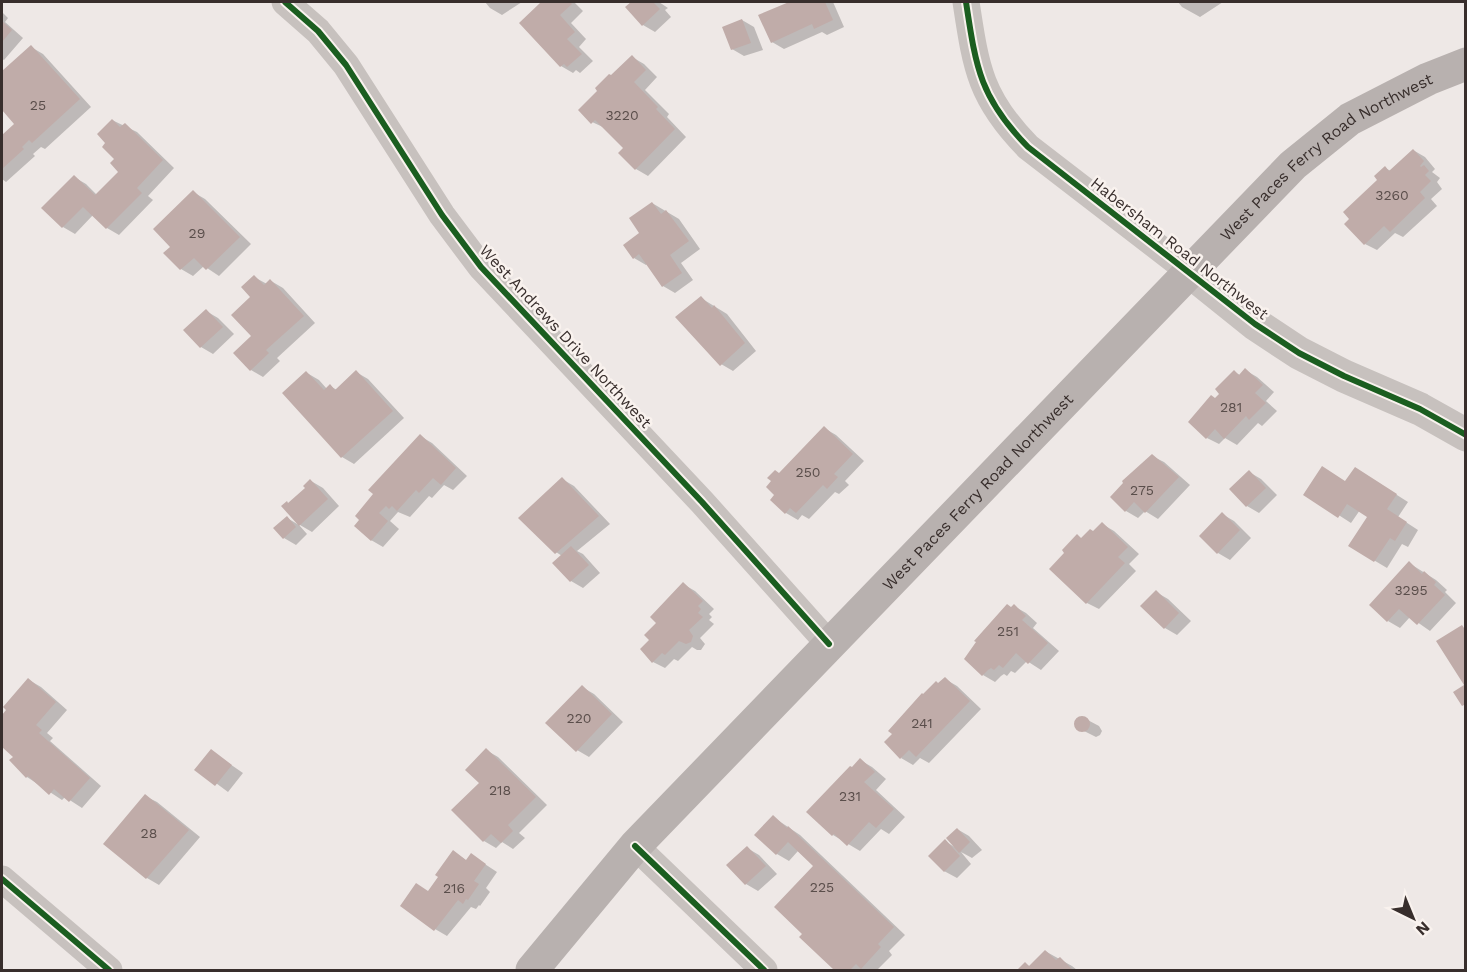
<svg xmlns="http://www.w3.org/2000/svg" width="1467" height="972" font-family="'Work Sans',sans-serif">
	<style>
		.shadow { fill: #0003 }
		.building { fill: #c0aca9 }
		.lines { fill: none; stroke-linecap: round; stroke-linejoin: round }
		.minor { stroke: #c7c1be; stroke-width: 27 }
		.tertiary { stroke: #c7c1be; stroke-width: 33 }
		.secondary { stroke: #b8b1af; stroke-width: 33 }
		.cycleway-casing { stroke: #f9f2ee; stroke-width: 10 }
		.cycleway { stroke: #1b5e20; stroke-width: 6 }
		.labels { text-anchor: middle; stroke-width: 5; stroke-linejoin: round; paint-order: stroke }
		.number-label { font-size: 14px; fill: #5a4e4b }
		.street-label { font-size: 16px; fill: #382e2c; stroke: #f9f2ee }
	</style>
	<rect width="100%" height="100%" fill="#eee8e6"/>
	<path class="shadow" d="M485,2h37l-20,13 -12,-7z
		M541,2h33l9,9 -12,12 15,16 -7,8 14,14 -13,12 -4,-3 -3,3 -12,-7z
		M633,2h26l9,6 -3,2 6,7 -16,15 -12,-7 -16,-18z
		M792,2h41l11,25 -17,8 -5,-3 -38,17 -12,-7 -12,-26z
		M1178,2h45l-23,15 -18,-10z
		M2,12l6,6 -3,4 18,16 -19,22 -2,-1z
		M742,20l12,7 9,23 -19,6 -12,-7z
		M31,47l12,7 48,53 -46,42 -4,-2 -8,7 2,2 -29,26 -4,-3v-42l14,-13 -14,-16v-35z
		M632,57l12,7 13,13 -12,13 24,24 -2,3 19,20 -38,39 -12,-7 -11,-21 -20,-20 -13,-6 20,-45z
		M112,120l25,12 37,36 -26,28 5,4 -34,35 -12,-7 -14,-13 -18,19 -12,-7 11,-50 12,7 11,11 23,-23 -4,-13 -8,-16z
		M1413,150l12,7 10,12 -3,3 8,6 -3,4 5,7 -11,10 6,7 -34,31 -8,-4 -18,17 -12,-6 14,-64 6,-12 6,3z
		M193,192l12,7 46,45 -32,32 -15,-10 -11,10 -12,-7 -16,-16 7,-6z
		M652,203l27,16 21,30 -19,14 12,17 -18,13 -12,-7 -16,-22 -1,1 -12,-7z
		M254,277l13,7 4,-3 12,7 32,35 -38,35 3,3 -17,16 -12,-7z
		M701,298l26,16 29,37 -23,20 -12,-7z
		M206,311l12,7 16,16 -21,20 -12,-7 -16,-17z
		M1245,370l12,7 17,15 -8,9 11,10 -15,15 -4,-3 -21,22 -12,-7 -6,6 -12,-6 9,-38 18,-28 6,3z
		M356,372l12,7 36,39 -50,46 -12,-7 -35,-84 12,7 8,9 3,-3 7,4z
		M824,428l12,7 28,26 -19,20 4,4 -10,9 -4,-2 -26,27 -7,-4 -4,5 -12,-7 -9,-18 3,-21z
		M420,436l12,7 35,33 -14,14 -9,-5 -12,13 -3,-2 -19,21 -12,-5 -8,9 9,8 -16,18 -12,-7 -15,-15z
		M1152,456l12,6 26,23 -32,34 -13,-8 -7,7 -12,-7 -14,-14z
		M1249,472l12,7 16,16 -18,18 -12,-7z
		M1367,476l41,26 -10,15 20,13 -10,17 -6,-3 -15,24 -37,-22 20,-30 -10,-6 -9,13 -45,-29z
		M562,479l12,7 36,38 -33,27 6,3 17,19 -17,15 -12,-7 -9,-25 -6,-4z
		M311,481l12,7 16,18 -27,26 -12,-7 -11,-21 18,-16z
		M1222,514l12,7 17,17 -21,22 -12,-7z
		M287,518l12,7 8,9 -11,11 -12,-7z
		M1102,524l12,7 25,23 -10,10 7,7 -37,38 -12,-6 -5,-64 12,-6z
		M1409,563l27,17 11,10 -2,2 11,11 -26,28 -20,-14 -10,11 -12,-7z
		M683,584l12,7 19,18 -5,5 3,3 -3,3 5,4 -14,14 5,6 -4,6h-4l-5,-3 -14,14 -4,-2 -9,9 -12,-6 -2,-22 7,-17z
		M1156,592l12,7 23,22 -14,14 -12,-7z
		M1014,606l12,7 11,10 -4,5 26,23 -18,19 -14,-9 -12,12 -4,-2 -4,5 -3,-2 -3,2 -6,6 -12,-7z
		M945,679l12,7 24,23 -52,54 -9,-5 -7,7 -12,-7z
		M29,680l12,7 26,23 -20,23 6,5 -3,3 51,45 -19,22 -17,-11 -3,3 -35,-23 -15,-17 3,-4 -13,-11v-28z
		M582,687l12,7 29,28 -34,35 -12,-7z
		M1082,717l17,9 3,5 -2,4 -4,2 -18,-9 -2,-4 1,-4z
		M486,750l12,7 49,48 -28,28 6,5 -12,11 -11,-7 -6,6 -12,-7 -30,-31 27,-27z
		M211,751l32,22 -15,19 -31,-23z
		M860,760l12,7 14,12 -10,11 29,27 -16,17 -8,-5 -21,22 -27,-16 19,-67z
		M145,796l12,6 43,35 -41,48 -12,-7z
		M773,817l27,18 105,100 -16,16 3,4 -15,15h-41l-35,-33 3,-3 11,-68 -17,-15 -9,10 -12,-7z
		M957,829l12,7 13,14 -10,8 -11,-6 10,12 -14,14 -13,-7 1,-30 11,7z
		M747,848l12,7 18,19 -19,17 -12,-7z
		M454,852l13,9 4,-6 26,17 -11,16 4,4 -10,14 -1,-1 -3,4 -5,-2 -24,29 -12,-7 -6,-37z
		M1045,951l27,15 5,4h-58l6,-6 6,3z"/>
	<path class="building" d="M539,2h31l2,2 -12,11 15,17 -8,7 15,15 -15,13 -3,-3 -4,3 -41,-44 21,-20z
		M631,2h25l-2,1 6,6 -18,17 -17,-19z
		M789,2h36l8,18 -19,9 -2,-5 -41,19 -13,-28z
		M742,19l9,24 -20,7 -9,-23z
		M2,21l10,9 -10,12z
		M31,45l49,54 -48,44 -3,-3 -7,7 2,2 -22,20v-34l12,-11 -12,-14v-39z
		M632,55l14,15 -12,12 24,25 -2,2 19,20 -40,41 -17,-17 5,-5 -28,-28 -4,4 -13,-14 19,-19 -2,-3 14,-14 2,1z
		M112,119l8,8 5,-4 38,37 -26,28 5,5 -36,36 -23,-22 -21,21 -21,-20 33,-33 21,20 23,-23 -8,-9 4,-4 -12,-12 3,-4 -8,-9z
		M1413,149l11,12 -4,5 1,1 3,-2 5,6 -4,4 6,6 -11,11 5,6 -35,34 -6,-6 -20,19 -20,-21 5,-5 -6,-7 34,-32 -3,-4 11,-10 4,5z
		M193,190l47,47 -34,33 -12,-12 -14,12 -17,-17 7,-6 -17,-18z
		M652,202l9,12 5,-4 23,31 -19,14 12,18 -20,14 -23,-33 -6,5 -10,-14 16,-12 -10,-15z
		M254,275l10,10 6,-6 34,37 -38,34 3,3 -19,18 -17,-18 18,-17 -20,-21 19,-18 -9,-10z
		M701,296l11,12 2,-3 31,38 -25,23 -45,-49z
		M206,309l17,18 -23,21 -17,-18z
		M1245,368l18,17 -8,8 11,10 -17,17 -3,-4 -22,23 -9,-10 -9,10 -18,-17 23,-27 4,3 4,-4 -4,-5 19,-19 5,5z
		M356,370l37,41 -52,47 -59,-65 24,-22 18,19 6,-6 5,6z
		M824,426l29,28 -19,20 4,3 -11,12 -4,-4 -27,28 -6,-5 -5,6 -15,-14 4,-5 -8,-8 5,-6 -4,-3 8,-8 4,3z
		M420,434l36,34 -15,17 -8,-7 -14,15 -3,-3 -19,21 -5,-5 -3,3 -3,-3 -7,7 9,8 -17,20 -17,-15 5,-6 -4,-4 18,-22 -5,-4z
		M1152,454l27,23 -34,36 -11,-11 -9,10 -15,-15 13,-14 -1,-2z
		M1322,466l23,15 10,-14 42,27 -10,15 20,13 -12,19 -5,-3 -16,24 -26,-16 19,-29 -20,-13 -9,14 -35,-23z
		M1249,470l17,18 -20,19 -17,-18z
		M562,477l37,39 -44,38 -37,-36z
		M310,479l18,20 -29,27 -18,-20 6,-5 1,2 17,-15 -2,-2z
		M1222,512l18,18 -23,24 -18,-18z
		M287,516l9,11 -13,12 -10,-11z
		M1102,522l26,25 -10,10 7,6 -39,41 -37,-35 15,-16 -2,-3 15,-16 4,4 9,-9 3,2z
		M571,546l18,19 -19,17 -18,-19z
		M1409,561l13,13 2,-3 12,11 -2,3 11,10 -28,30 -18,-16 -12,13 -18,-17z
		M683,582l20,19 -5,5 3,3 -3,4 5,4 -14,13 4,6 -2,6 -5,2 -7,-3 -14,14 -3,-2 -10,10 -12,-14 9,-9 -5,-5 12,-12 -6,-6z
		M1156,590l23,23 -15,16 -24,-23z
		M1007,604l4,3 3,-3 12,12 -4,4 26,23 -20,21 -12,-11 -13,15 -4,-3 -5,5 -3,-2 -3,2 -6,6 -18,-17 12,-17 -2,-1z
		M1462,625l4,6v73l-4,2 -9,-14 11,-7 -28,-44z
		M945,677l25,24 -54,56 -7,-7 -9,9 -16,-17 8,-8 -4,-3 34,-38 1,1 13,-13 2,2z
		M28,678l28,24 -20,23 6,5 -3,3 51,45 -21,24 -15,-13 -5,6 -21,-19 -2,2 -17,-18 4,-3 -11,-10v-32l4,-5 -3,-3z
		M582,685l30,29 -36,38 -31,-29z
		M1074 724a8 8 0 1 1 16 0a8 8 0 1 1-16 0Z
		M486,748l50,49 -28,28 5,6 -12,12 -10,-9 -8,8 -32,-32 28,-27 -14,-13z
		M211,749l21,16 -17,21 -21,-16z
		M860,758l15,14 -11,10 30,27 -18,19 -7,-6 -22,24 -13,-12 -2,2 -26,-24 44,-46 2,1z
		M145,794l44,36 -43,49 -43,-35z
		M773,815l14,13 1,-2 106,101 -16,17 3,3 -20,22 -5,-5 -6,6h-16l-35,-33 3,-3 -28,-27 39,-41 -25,-24 -12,13 -22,-20z
		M957,828l13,14 -11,11 -13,-15z
		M945,839l15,17 -16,16 -16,-16z
		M747,846l19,20 -21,19 -19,-20z
		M453,850l13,10 5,-7 15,11 -12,17 5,3 -11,16 -2,-1 -3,5 -5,-4 -24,31 -34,-25 16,-23 12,8 10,-14 -3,-2z
		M1045,950l11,10 4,-3 13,13h-56l8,-8 4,4z"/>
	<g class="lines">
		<path class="minor" d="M285,2l33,29 28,34 96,150 39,52 221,235 127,142
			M966,2c10,66 14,96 62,145l161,124
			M635,846l129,124
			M2,879l107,91"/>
		<path class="tertiary" d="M1189,271l66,53 44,29 45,23 76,33 46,26"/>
		<path class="secondary" id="s1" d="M532,970l103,-124 658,-681 57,-46 78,-40 38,-15"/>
		<defs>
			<path id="cycleway" d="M285,2l33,29 28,34 96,150 39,52 221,235 127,142
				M966,2c10,66 14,96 62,145l227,177 44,29 45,23 76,33 46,26
				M635,846l129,124
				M2,879l107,91"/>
		</defs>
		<use href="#cycleway" class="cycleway-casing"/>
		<use href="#cycleway" class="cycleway"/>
	</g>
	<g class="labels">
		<g class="number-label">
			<text x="38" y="110">25</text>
			<text x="622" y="120">3220</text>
			<text x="1392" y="200">3260</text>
			<text x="197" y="238">29</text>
			<text x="1231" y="412">281</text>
			<text x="808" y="477">250</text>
			<text x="1142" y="495">275</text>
			<text x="1411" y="595">3295</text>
			<text x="1008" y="636">251</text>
			<text x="579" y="723">220</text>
			<text x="922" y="728">241</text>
			<text x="500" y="795">218</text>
			<text x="850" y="801">231</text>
			<text x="149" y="838">28</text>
			<text x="822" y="892">225</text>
			<text x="454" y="893">216</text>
		</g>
		<g class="street-label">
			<text dy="6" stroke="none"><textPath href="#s1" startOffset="1140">West Paces Ferry Road Northwest</textPath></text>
			<text transform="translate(1180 248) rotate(38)" y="6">Habersham Road Northwest</text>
			<text transform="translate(566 336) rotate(47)" y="6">West Andrews Drive Northwest</text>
			<text dy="6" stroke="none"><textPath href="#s1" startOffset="654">West Paces Ferry Road Northwest</textPath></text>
		</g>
	</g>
	<rect width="1467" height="972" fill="none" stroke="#382e2c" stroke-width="6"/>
	<g transform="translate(1413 918) rotate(137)" stroke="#f9f2ee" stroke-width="4.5" paint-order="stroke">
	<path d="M0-4.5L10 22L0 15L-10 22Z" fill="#382e2c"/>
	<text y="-9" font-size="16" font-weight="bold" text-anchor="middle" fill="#382e2c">N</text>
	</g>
</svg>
